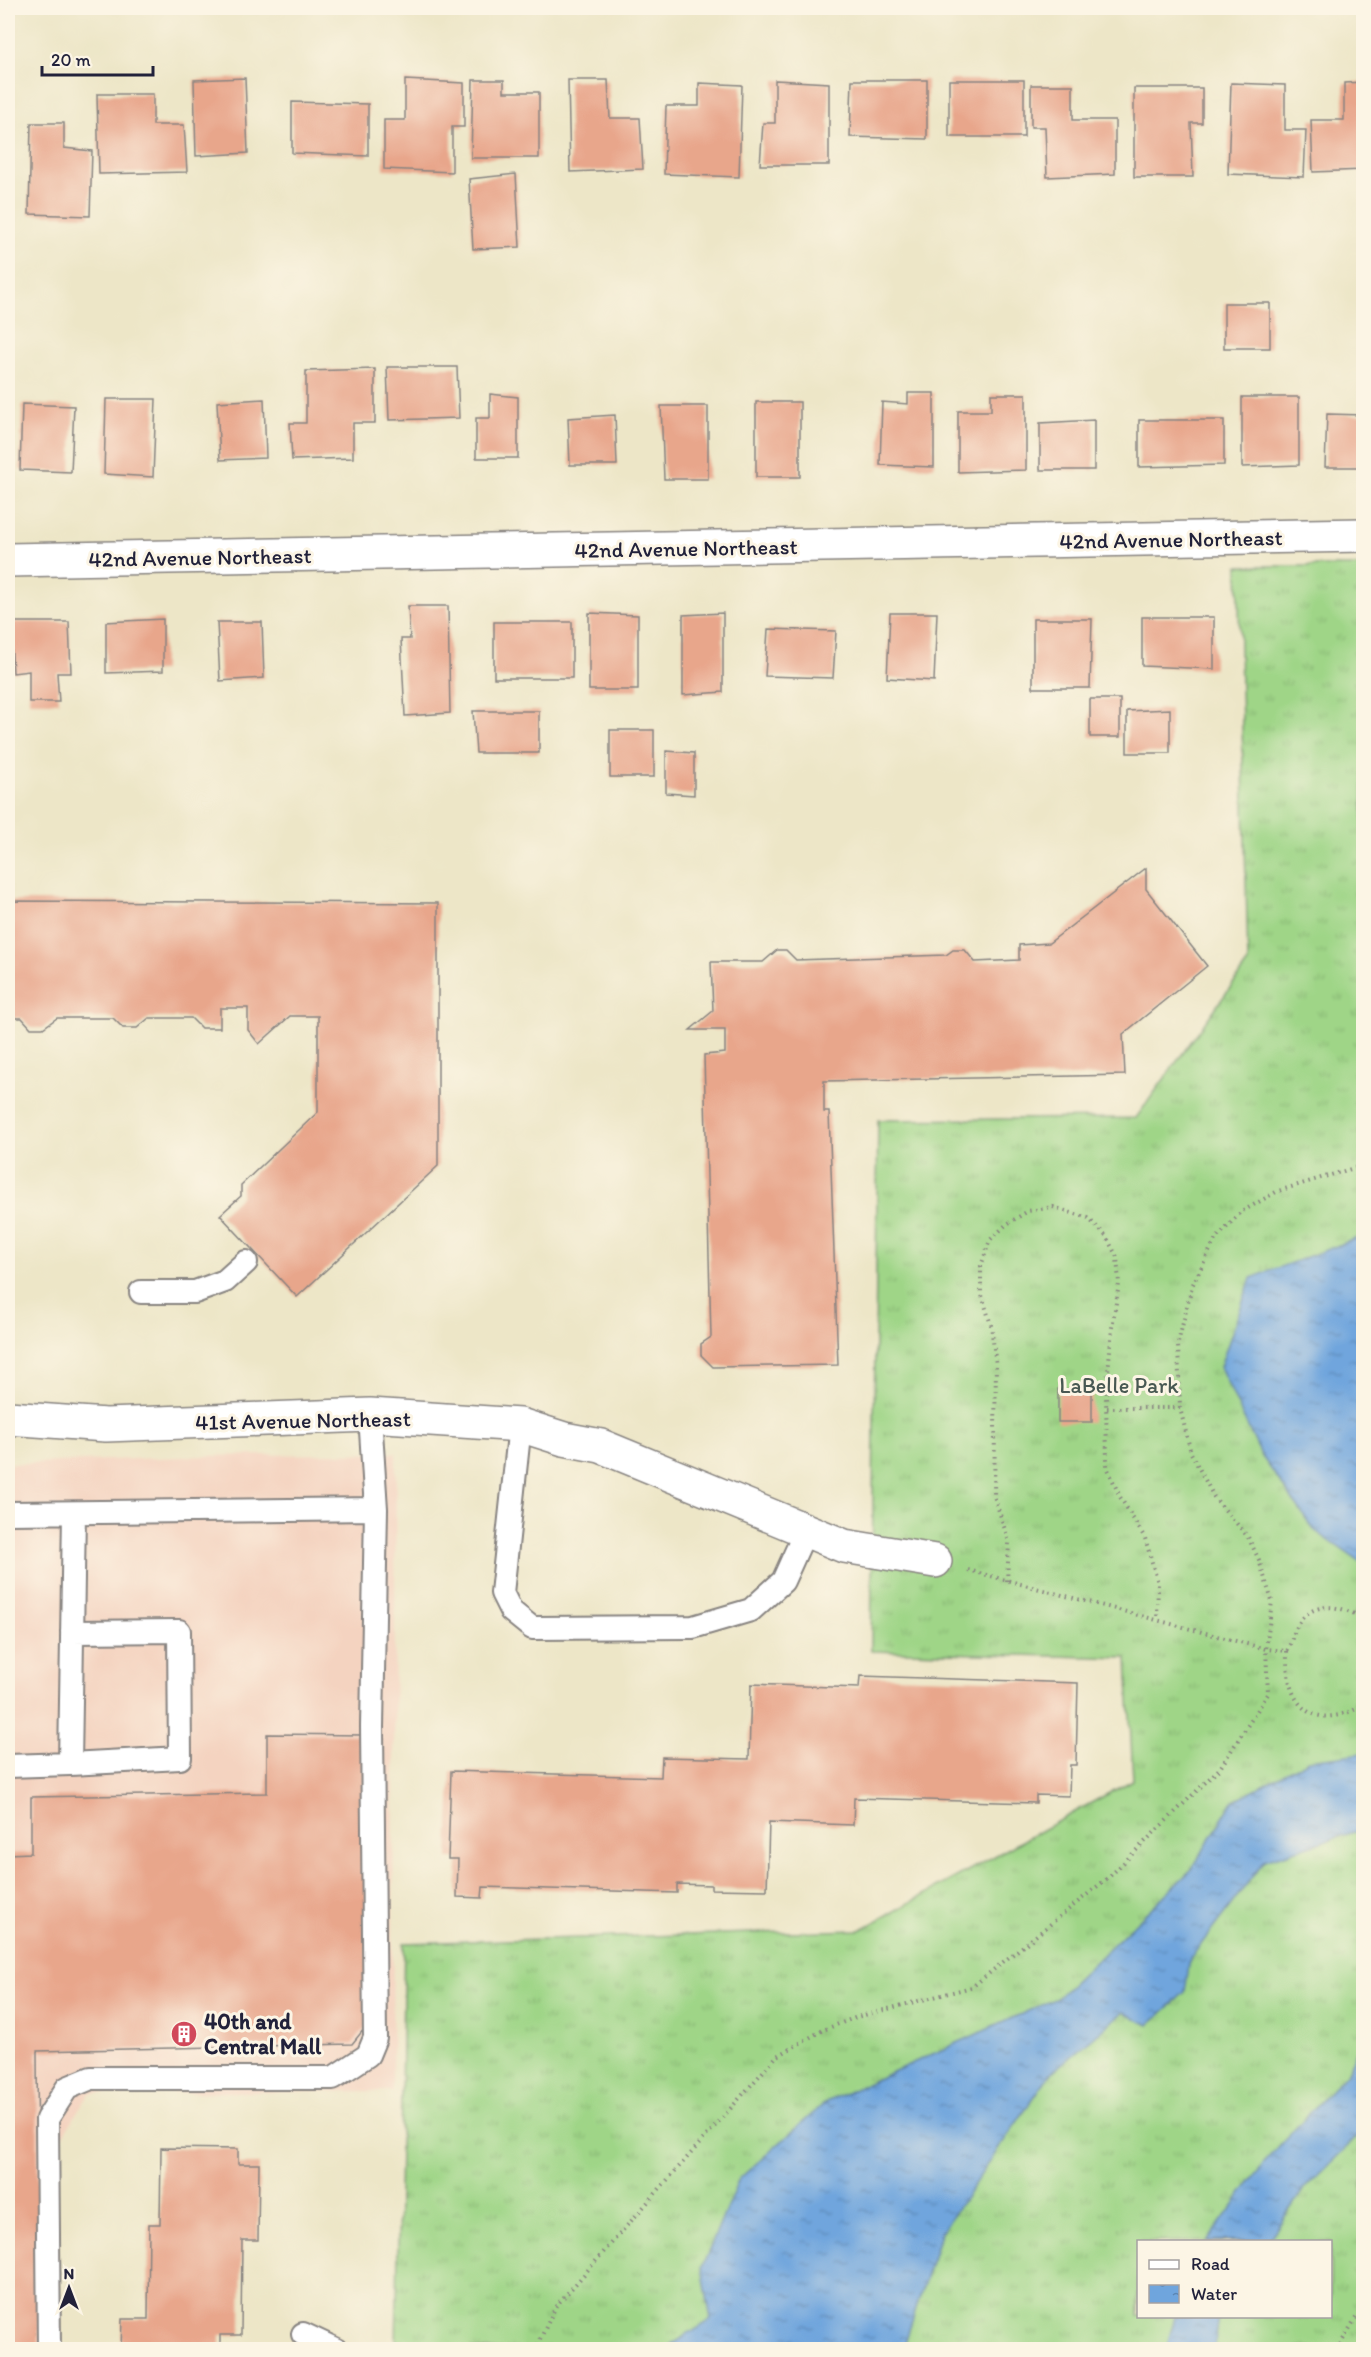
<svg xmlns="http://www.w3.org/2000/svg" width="1371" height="2357" font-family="Itim,sans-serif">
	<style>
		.built { fill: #f4d3c0 }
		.grass { fill: url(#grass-tufts); stroke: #607c61; stroke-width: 1.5; fill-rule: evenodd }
		.water { fill: url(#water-ripples); stroke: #48648c; stroke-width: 1.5 }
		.building { fill: #e8a68b }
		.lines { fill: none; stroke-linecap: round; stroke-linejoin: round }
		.service-casing { stroke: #888481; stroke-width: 26 }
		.minor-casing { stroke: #888481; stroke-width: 36 }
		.tertiary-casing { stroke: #888481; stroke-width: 36 }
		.path { stroke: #888481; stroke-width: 4; stroke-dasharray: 1.5 4.5; stroke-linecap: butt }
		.service { stroke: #fff; stroke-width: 22 }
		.minor { stroke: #fff; stroke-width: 33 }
		.tertiary { stroke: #fff; stroke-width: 33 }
		.labels { text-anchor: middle; stroke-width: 6; stroke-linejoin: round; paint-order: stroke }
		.street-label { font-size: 22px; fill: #22223b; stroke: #fcf5e5 }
		.park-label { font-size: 22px; fill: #485852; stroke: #fcf5e5 }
		.poi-label { font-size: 22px; font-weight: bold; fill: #22223b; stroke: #fcf5e5; text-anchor: start }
	</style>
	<defs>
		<pattern id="grass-tufts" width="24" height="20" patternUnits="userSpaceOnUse" patternTransform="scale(1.5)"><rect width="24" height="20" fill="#9fd587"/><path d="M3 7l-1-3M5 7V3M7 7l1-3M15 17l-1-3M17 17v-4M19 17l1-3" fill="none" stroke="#89b775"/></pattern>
		<pattern id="water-ripples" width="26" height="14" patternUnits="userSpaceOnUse" patternTransform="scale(1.5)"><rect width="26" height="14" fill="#6fa5dd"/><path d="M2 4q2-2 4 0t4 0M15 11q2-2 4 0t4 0" fill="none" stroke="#5b86b4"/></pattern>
	</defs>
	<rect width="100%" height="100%" fill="#fcf5e5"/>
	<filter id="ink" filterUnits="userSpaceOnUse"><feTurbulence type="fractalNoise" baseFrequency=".0167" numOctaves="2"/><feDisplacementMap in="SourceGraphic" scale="12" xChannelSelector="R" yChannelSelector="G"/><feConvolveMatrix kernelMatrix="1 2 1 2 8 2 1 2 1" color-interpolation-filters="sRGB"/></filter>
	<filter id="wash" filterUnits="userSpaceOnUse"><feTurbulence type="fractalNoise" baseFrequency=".008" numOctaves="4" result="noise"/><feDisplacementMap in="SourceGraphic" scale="24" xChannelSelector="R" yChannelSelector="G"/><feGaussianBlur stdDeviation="1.35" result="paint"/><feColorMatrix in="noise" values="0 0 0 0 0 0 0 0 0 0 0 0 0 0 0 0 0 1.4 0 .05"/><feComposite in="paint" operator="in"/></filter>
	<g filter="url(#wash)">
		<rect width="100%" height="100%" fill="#ede6c7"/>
		<path class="built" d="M396,1453l-4,638 -302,2 -48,74 2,183 -36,-1v-885l200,-8z"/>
		<path class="grass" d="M1238,566h125v1783l-967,1 8,-407 456,-13 273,-150 -6,-122 -256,-7 7,-531 258,-2 112,-155zM1138,2242h192v74h-192z"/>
		<path class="water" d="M1363,1236h1l-1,328 -49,-34 -53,-75 -41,-88 31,-89z
			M1363,1753v79h-9l-89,28 -75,99 -5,33 -36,33 -26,-13 -73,62 -110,160 -37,115h-238l46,-29 -9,-53 37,-88 87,-77 231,-104 135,-129 41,-68 76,-41z
			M1363,2037v94l-59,58 -36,52h-61l60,-82 79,-85z
			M1175,2317h44l-5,32h-48z"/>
		<g id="blocks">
			<path class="building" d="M245,78l3,75 -52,3 -2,-76z
				M405,80l59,3v44h-12v45l-68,-3v-49h21z
				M473,80h31v12h35v66h-68z
				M568,80h40l2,38h30l3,51 -73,3z
				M775,80l54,3v82h-69l3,-42h12z
				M852,80h75v59l-77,-2z
				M949,80h75v57h-75z
				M1364,82v88l-51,2 -2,-52h33v-37z
				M699,83l43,2 -3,92 -75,-3 2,-68h33z
				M1231,83l54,2v45h21l-2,47 -76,-3z
				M1031,85h42v35h42v54l-68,3 -2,-50h-14z
				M1134,88h68v35h-11l2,54h-59z
				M97,94h56v31h31l3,47 -88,2z
				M292,102l76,2v52l-76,-3z
				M31,123h33v25l28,3 -2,65 -61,-2z
				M516,174l4,73 -47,2 -4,-70z
				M1224,303h46v45h-46z
				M387,367h70l2,51 -70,2z
				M375,369v54h-22v35l-61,2 -2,-37h16v-52z
				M908,393h26v74l-54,-2 2,-63 26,2z
				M490,394l28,3v61h-42v-40h14z
				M991,394h35v76l-68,2v-61h33z
				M1242,397h57v68l-57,2z
				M106,399h50l-3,78 -49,-3z
				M264,399l2,59 -46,2 -3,-58z
				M756,402h44v75h-44z
				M22,404l52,2 -3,66 -51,-2z
				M661,406h47v73h-44z
				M1327,414l37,1v52h-39z
				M615,415l2,50h-47l-2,-47z
				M1094,420v50h-54v-47z
				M1139,420h85v45l-85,2z
				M408,606h40l2,107 -45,3 -4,-77h9z
				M589,613l49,2v75h-49z
				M723,613v79l-40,3v-80z
				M890,613h47l-3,68 -47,-3z
				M1142,617h72v52l-72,-3z
				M163,619v52l-57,2v-51z
				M1033,619h59l-2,69h-57z
				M10,622h59l2,51h-14l2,29h-30v-31l-16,2z
				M217,622h45l2,56 -44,3z
				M494,622h78v56h-78z
				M768,629l68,2 -3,47 -68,-2z
				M1090,699h30v38h-30z
				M1170,709v44h-43v-42z
				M473,711h66v42h-63z
				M610,730h44v47h-44z
				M666,751l28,2v42l-28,-2z
				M1146,868v21l61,77 -84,68 2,41 -301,6v31h5l9,253 -125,2 -12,-12v-11l10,-7 -7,-282 21,-2v-23h-35l23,-19 -2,-49h52l14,-12h9l10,10 150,-5 7,-5h12l10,12 44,-2v-15l30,-2z
				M8,901l430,2v263l-141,131 -77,-82 21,-19v-11l77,-73v-96h-28l-31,28 -11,-14v-22h-28v20h-19l-10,-10h-42l-12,10h-14l-10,-10h-56l-14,10h-12l-9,-10h-14z
				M1058,1389h34v33h-34z
				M860,1676l218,7 -2,82h-6l-1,31 -33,-1v8l-182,-5 -1,27 -84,-3 -2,68 -56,-1v-4l-34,-1v9l-194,-6 -1,11 -25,-1 1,-38h-10l3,-88 210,6 1,-20 87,2 2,-75 108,4z
				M267,1734l96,1 5,289 -16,20 -315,7 2,299h-31v-496l23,-1v-56l236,-4z
				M161,2148l77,1v15h21l-1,76h-16l-1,95h-21v15h-99l1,-31h26l1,-95h11z"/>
		</g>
	</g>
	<g filter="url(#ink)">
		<use href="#blocks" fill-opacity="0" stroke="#888481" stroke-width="1.5"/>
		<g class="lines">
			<defs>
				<path id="service" d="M141,1292h54l30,-11 21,-19
					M520,1425l-18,168 9,18 21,17 161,-1 58,-17 32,-29 23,-51
					M8,1513l368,-4 -6,-94
					M70,1764l110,-6 -1,-127 -107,1
					M8,1766l62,-2 4,-251
					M303,2334l34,16
					M49,2350l-2,-231 20,-31 24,-10h242l35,-23 7,-17 -3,-311 4,-218"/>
				<path id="minor" d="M8,560l1356,-25"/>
				<path id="tertiary" d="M8,1418l98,7 264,-10 150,10 44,14 37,7 243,100 91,15"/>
			</defs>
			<use href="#service" class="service-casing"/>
			<use href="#minor" class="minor-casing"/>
			<use href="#tertiary" class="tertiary-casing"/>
			<path class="path" d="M1107,1408h73
				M968,1570l298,79 21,2c4,-8 6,-18 11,-26 14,-26 46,-20 66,-5
				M1007,1581l2,-39 -15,-46 2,-131 -5,-40 -10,-33v-26l9,-26 17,-16 21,-13 25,-4 35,11 18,18 11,21 2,27 -7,44 -6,66 1,73 13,30 25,41 13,45 -1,37
				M1287,1651c-2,54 24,83 77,54
				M535,2350l21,-44 220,-249 47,-27 34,-13 115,-30 137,-110 111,-109 48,-74 -2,-45 6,-48 -13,-41 -11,-23 -34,-40 -23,-44 -11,-45 -2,-65 14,-57 23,-46 26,-28 37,-21 86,-26
				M1337,2350l27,-46"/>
			<use href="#service" class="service"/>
			<use href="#minor" class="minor"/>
			<use href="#tertiary" class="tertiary"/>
		</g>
	</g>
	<defs>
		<symbol id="building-disc" viewBox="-11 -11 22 22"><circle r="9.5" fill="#d1495b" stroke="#fcf5e5"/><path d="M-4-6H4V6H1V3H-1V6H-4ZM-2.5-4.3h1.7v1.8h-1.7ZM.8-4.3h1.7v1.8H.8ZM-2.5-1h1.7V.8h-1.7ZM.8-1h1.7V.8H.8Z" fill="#fff"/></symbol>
	</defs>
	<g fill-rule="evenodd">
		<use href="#building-disc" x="169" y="2019" width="30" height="30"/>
	</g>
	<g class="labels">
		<g class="street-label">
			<text transform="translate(1171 539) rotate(-1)" y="8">42nd Avenue Northeast</text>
			<text transform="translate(686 548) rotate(-1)" y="8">42nd Avenue Northeast</text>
			<text transform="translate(200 557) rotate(-1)" y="8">42nd Avenue Northeast</text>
			<text transform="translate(303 1420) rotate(-1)" y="8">41st Avenue Northeast</text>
		</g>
		<g class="park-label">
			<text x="1119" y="1393">LaBelle Park</text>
		</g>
		<g class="poi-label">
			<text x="204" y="2029">40th and<tspan x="204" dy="25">Central Mall</tspan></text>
		</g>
	</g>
	<rect width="1371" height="2357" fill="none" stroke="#fcf5e5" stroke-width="30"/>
	<rect x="1137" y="2240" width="195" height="78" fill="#fcf5e5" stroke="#a5a1a1" stroke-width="1.5"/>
	<rect x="1149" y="2260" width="30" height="9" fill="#ffffff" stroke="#a5a1a1" stroke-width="1.5"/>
	<text x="1191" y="2270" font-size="18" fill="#22223b">Road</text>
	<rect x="1149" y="2285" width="30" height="18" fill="url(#water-ripples)" stroke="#a5a1a1" stroke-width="1.5"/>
	<text x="1191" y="2300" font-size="18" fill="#22223b">Water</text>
	<g transform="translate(69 2288)" stroke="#fcf5e5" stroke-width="4.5" paint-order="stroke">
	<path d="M0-4.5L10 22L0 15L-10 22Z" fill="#22223b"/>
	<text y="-9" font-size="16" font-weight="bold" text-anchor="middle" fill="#22223b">N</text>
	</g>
	<path d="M42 66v9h111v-9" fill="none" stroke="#22223b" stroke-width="3"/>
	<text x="51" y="66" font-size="18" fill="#22223b" stroke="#fcf5e5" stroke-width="4.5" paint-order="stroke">20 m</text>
</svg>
